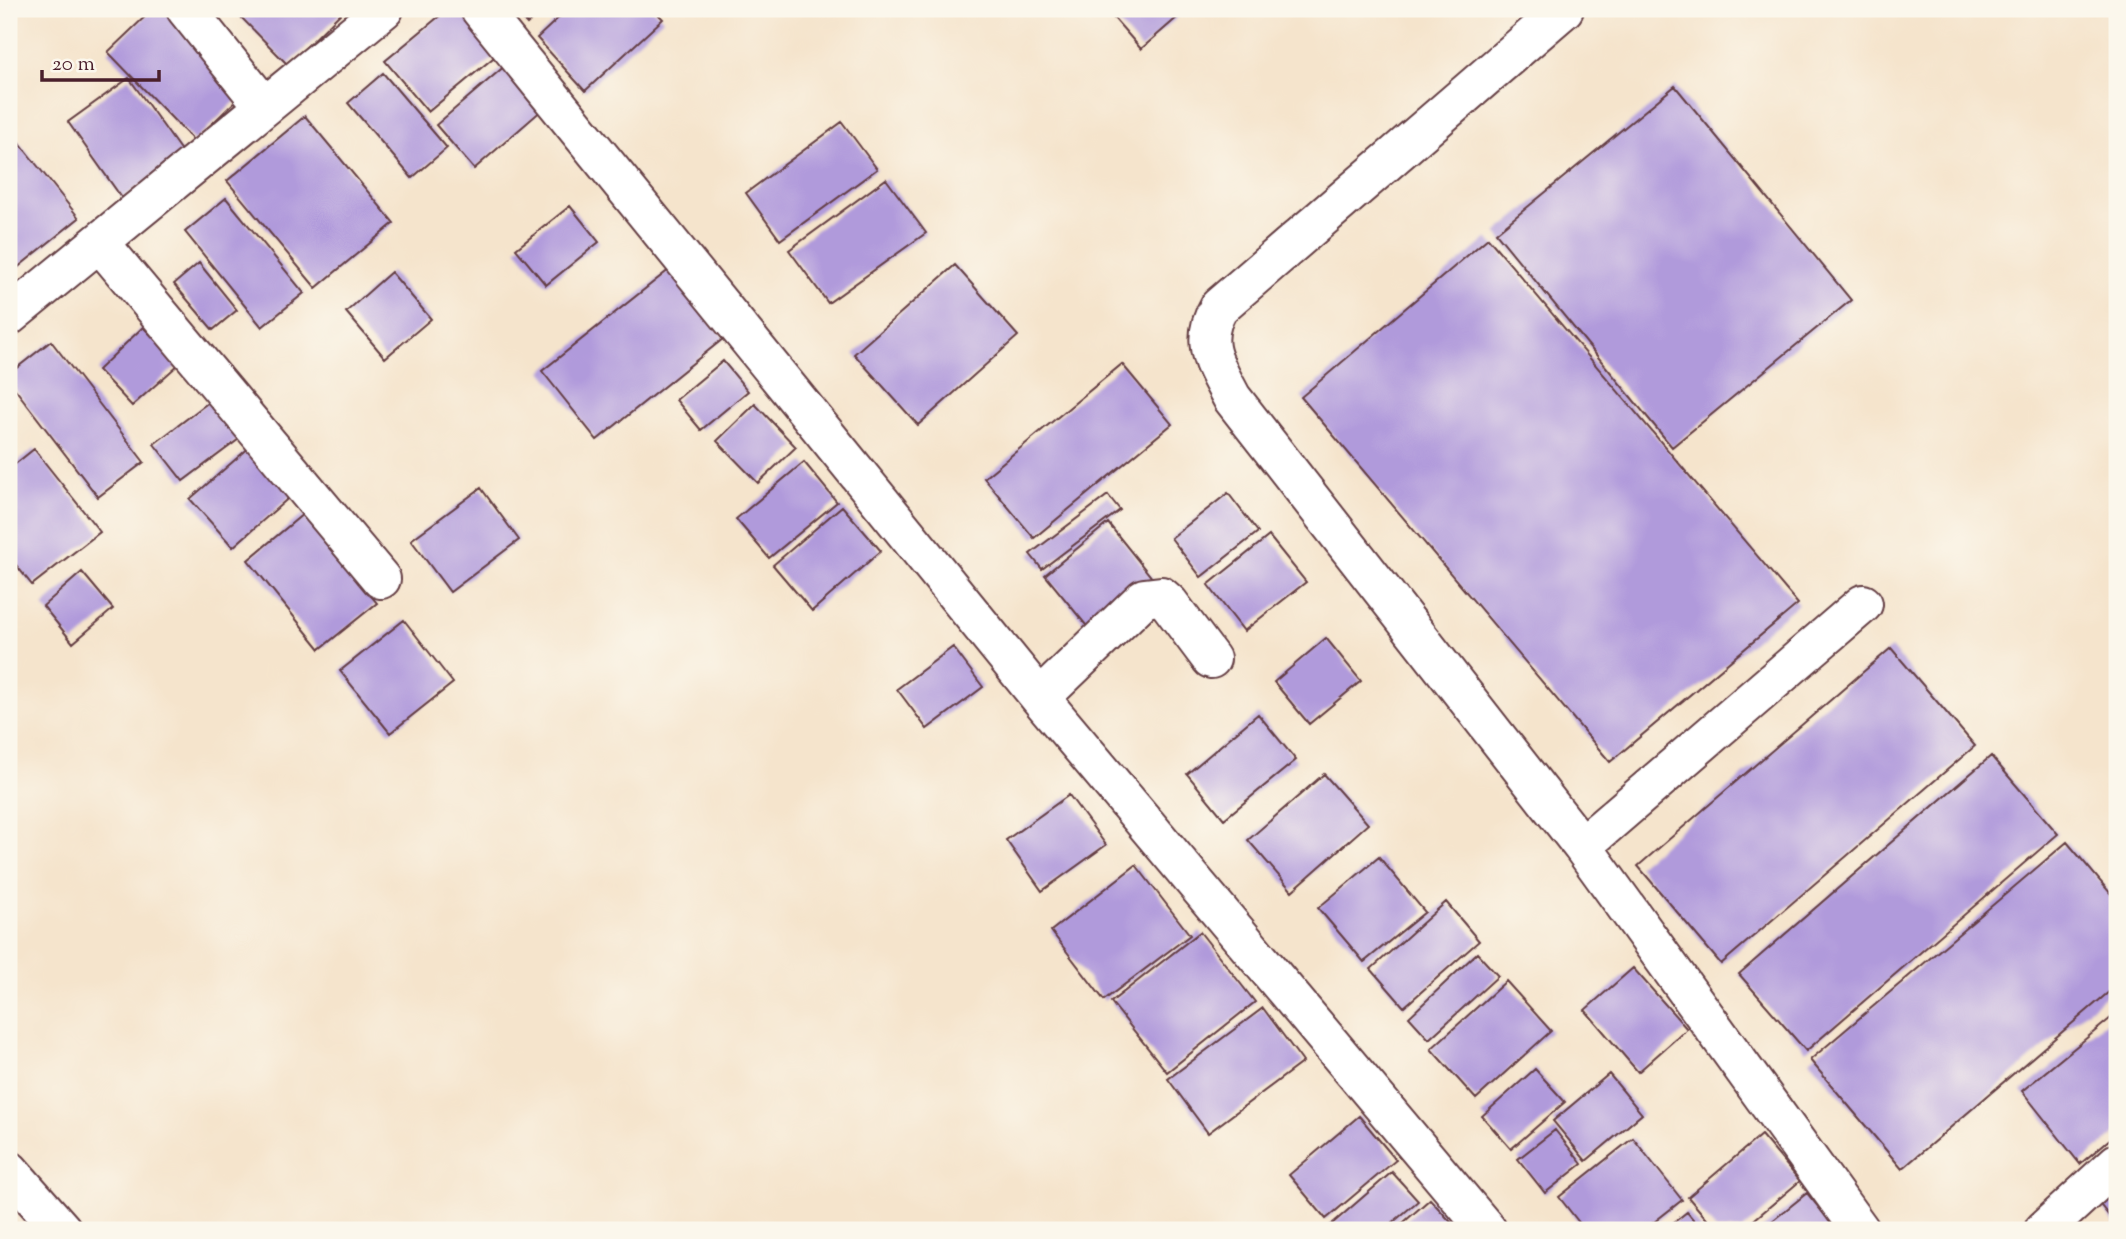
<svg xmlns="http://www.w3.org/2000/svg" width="2126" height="1239" font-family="'Sorts Mill Goudy',serif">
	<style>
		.building { fill: #b09adb }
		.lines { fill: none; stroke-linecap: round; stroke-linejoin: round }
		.minor-casing { stroke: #643d43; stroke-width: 42 }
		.minor { stroke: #fff; stroke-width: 38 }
	</style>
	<rect width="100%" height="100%" fill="#fbf7ec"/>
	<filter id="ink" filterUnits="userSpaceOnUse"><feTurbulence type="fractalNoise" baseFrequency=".0143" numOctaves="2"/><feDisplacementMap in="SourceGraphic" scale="14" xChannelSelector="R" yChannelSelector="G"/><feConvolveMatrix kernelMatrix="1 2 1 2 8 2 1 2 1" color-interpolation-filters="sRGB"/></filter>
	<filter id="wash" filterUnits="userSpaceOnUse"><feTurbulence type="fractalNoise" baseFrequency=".00686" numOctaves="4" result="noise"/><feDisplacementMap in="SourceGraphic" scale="28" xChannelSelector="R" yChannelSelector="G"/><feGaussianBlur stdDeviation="1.57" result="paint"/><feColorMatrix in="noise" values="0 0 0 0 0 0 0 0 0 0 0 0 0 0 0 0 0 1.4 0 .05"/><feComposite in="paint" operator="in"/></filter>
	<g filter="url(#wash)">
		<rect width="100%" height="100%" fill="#f5e4cc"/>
		<g id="blocks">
			<path class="building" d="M153,9h12l80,83 -51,49 -86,-89z
				M233,9h112l-57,56z
				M448,9h14l37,44 -71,59 -43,-51z
				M513,9h31l-17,15z
				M568,9h85l10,10 -78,72 -48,-53z
				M1106,9h81l-46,40z
				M506,65l37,44 -69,60 -38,-44z
				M383,73l64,75 -35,30 -64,-75z
				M129,78l55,77 -62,43 -54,-76z
				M1675,86l176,214 -179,147 -176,-214z
				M305,116l89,107 -78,65 -89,-107z
				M842,122l35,47 -97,71 -34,-47z
				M13,135l66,83 -62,50 -8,-10v-120z
				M886,179l40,54 -98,70 -39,-53z
				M226,198l78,95 -42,34 -77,-95z
				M570,206l29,36 -53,43 -30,-36z
				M1488,238l310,366 -188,158 -309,-365z
				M199,263l38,47 -24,20 -39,-46z
				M955,265l63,71 -100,89 -64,-71z
				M670,269l54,69 -127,102 -55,-69z
				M391,272l40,47 -46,39 -39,-46z
				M143,327l36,37 -47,42 -34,-36z
				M51,341l93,121 -46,35 -89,-116v-7z
				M723,361l25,30 -47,39 -25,-30z
				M1122,364l50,60 -138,114 -50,-60z
				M218,395l29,38 -64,48 -29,-37z
				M755,404l41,43 -38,36 -41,-42z
				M259,439l42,48 -68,60 -43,-48z
				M34,449l66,83 -68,53 -23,-29v-87z
				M804,462l33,40 -68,56 -33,-39z
				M481,488l38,52 -69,52 -39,-52z
				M1228,493l30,39 -57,45 -30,-39z
				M1108,495l12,15 -78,59 -12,-15z
				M842,506l39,45 -69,60 -39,-46z
				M303,514l74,89 -57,46 -72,-89z
				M1108,523l45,56 -63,51 -45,-55z
				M1269,536l37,46 -62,49 -36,-46z
				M82,572l31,37 -40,34 -30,-37z
				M404,620l49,63 -63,50 -50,-62z
				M1326,638l35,43 -52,43 -35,-42z
				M953,647l30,40 -56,42 -30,-40z
				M1891,648l84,98 -254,218 -83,-98z
				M1258,714l38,46 -72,59 -37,-45z
				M1991,756l67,78 -252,217 -67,-77z
				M1324,774l44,50 -76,67 -44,-51z
				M1069,795l37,50 -64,46 -36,-51z
				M2067,842l50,59v84l-215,184 -92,-109z
				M1379,857l46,55 -61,50 -46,-54z
				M1136,865l54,70 -86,65 -53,-69z
				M1446,902l33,39 -75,66 -33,-38z
				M1200,932l55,70 -88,70 -56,-70z
				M1477,953l21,23 -69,63 -20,-22z
				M1633,968l54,61 -49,43 -53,-62z
				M1506,981l45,50 -75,68 -45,-50z
				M1263,1008l40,54 -95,71 -40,-54z
				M2117,1013v120l-37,31 -58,-73z
				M1535,1069l30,33 -54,47 -29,-33z
				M1609,1074l33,40 -56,47 -33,-40z
				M1359,1116l37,44 -70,59 -37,-44z
				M1555,1130l27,34 -37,29 -27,-34z
				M1761,1135l39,46 -58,49h-26l-28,-33z
				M1633,1138l49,62 -38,30h-59l-26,-33z
				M1392,1172l26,29 -34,29h-59z
				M2117,1172v54l-26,-33z
				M1807,1193l30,37h-76z
				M1430,1199l28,31h-63z
				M1687,1212l15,18h-38z"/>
		</g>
	</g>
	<g filter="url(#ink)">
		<use href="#blocks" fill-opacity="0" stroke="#643d43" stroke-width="2"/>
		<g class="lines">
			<defs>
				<path id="minor" d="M186,9l78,97
					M480,9l560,689 447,532
					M1564,9l-345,298c-21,36 -4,58 13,91l350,448 278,384
					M100,243l281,336
					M9,316l375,-307
					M1040,698l104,-100 17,-2 8,7 42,56
					M1582,846l281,-242
					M9,1170l53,60
					M2044,1230l73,-67"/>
			</defs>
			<use href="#minor" class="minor-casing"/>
			<use href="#minor" class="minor"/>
		</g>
	</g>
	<rect width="2126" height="1239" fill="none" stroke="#fbf7ec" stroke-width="35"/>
	<path d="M42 70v10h117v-10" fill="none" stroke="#4a1f2b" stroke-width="3.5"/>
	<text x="52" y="70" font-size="21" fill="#4a1f2b" stroke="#fbf7ec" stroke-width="5" paint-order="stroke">20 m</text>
</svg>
